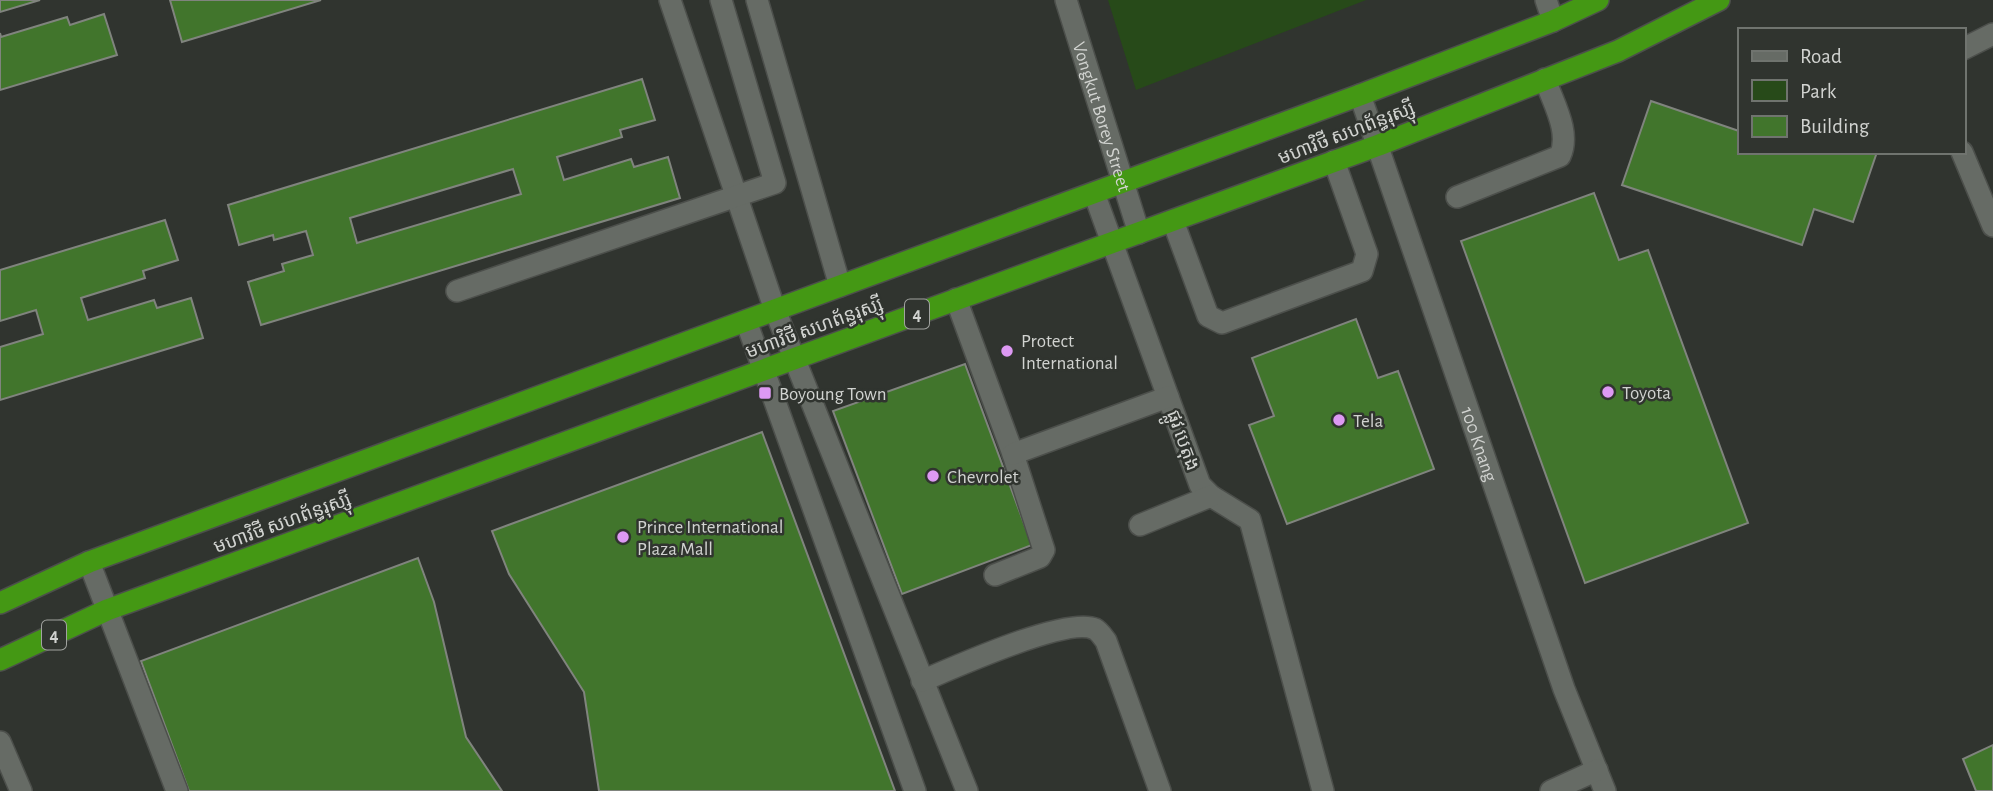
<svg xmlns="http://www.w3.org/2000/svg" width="1993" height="791" font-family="'Alegreya Sans','Noto Sans Khmer',sans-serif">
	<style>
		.green { fill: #274a19 }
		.building { fill: #41752c; stroke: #80847e; stroke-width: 2; fill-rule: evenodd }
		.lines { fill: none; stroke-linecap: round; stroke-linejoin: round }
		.minor-casing { stroke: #4c4f4b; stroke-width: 24 }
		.highway-casing { stroke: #4c4f4b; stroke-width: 24 }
		.minor { stroke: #666b65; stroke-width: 21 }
		.highway { stroke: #449814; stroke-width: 21 }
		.poi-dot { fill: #dd99f3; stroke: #30342f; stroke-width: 2.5 }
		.labels { text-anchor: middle; stroke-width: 5; stroke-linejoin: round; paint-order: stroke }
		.shield { fill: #30342f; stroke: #a1a3a0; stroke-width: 2 }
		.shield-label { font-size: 18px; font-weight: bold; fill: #d1d3d0 }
		.street-label { font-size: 19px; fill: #d1d3d0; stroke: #30342f }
		.poi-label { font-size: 19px; fill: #d1d3d0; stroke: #30342f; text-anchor: start }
	</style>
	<rect width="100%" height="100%" fill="#30342f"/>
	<path class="green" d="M1108,0h258l-230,90z"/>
	<path class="building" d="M0,0h40l-40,12z
		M170,0h151l-139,42z
		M104,14l13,41 -117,35v-57l1,4 66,-20 3,8z
		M642,79l13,41 -35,10 2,7 -65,20 7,23 67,-21 3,8 34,-10 12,41 -419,127 -13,-43 36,-11 -2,-7 31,-9 -7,-24 -32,9 -1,-5 -34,10 -11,-40zM513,169l8,25 -164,49 -7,-25z
		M1651,101l88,30v21h138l-24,70 -39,-13 -12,36 -180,-60z
		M1594,193l25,67 29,-10 100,273 -163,60 -124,-342z
		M165,220l13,40 -35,11 2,7 -64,20 7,22 66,-20 3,8 34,-10 12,40 -203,62v-53l43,-13 -7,-24 -36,11v-51z
		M1356,319l22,59 20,-7 36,98 -147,55 -38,-99 25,-9 -22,-58z
		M965,364l67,181 -130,49 -69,-183z
		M762,432l133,359h-296l-15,-99 -75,-118 -17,-43z
		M418,558l16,44 32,135 36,54h-313l-48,-130z
		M1993,745v46h-17l-13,-32z"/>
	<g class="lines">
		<defs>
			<g id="minor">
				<path d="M670,0l105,310 192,481"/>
				<path d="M757,0l83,286"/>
				<path id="s1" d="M1066,0l73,233"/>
				<path d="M1546,0l7,21"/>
				<path d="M1963,49l30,-15"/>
				<path id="s2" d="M1360,95l204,594 41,102"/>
				<path d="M1962,152l31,74"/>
				<path d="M1094,193l106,292 11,11 39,24 73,271"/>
				<path d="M1457,197l103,-41c11,-24 -7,-53 -15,-77"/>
				<path d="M1173,221l35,95 14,7 140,-52 5,-17 -33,-93"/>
				<path d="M457,291l318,-108 -54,-183"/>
				<path d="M956,299l57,155 31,96 -4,7 -45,18"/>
				<path d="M746,321l169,470"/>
				<path d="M1013,454l155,-57"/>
				<path d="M1140,525l71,-29"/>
				<path d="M89,562l88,229"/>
				<path d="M922,681c31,-13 145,-65 173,-52 4,2 8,8 11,12l54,150"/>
				<path d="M0,742l21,49"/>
				<path d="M1551,791l46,-21"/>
			</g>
			<path id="highway" d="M0,603l89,-41 1271,-467 193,-74 45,-21
				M0,660l107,-50 1272,-465 239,-94 101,-51"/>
		</defs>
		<use href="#minor" class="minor-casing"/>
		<use href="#highway" class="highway-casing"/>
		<use href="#minor" class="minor"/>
		<use href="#highway" class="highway"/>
	</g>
	<g class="poi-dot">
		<circle cx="1007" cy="351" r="7"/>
		<circle cx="1608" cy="392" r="7"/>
		<rect x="758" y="386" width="14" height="14" rx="3.5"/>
		<circle cx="1339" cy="420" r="7"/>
		<circle cx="933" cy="476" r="7"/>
		<circle cx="623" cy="537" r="7"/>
	</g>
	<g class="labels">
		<g class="shield">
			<rect x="905" y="299.5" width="24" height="29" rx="5"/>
			<rect x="42" y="620.5" width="24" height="29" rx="5"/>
		</g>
		<g class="shield-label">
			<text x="917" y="320">4</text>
			<text x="54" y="641">4</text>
		</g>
		<g class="street-label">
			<text dy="7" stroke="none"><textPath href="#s1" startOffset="122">Vongkut Borey Street</textPath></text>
			<text transform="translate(1346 132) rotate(-21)" y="7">មហាវិថី សហព័ន្ធរុស្ស៊ី</text>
			<text transform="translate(814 327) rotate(-20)" y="7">មហាវិថី សហព័ន្ធរុស្ស៊ី</text>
			<text transform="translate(1184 440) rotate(70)" y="7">ផ្លូវ បេតុង</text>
			<text dy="7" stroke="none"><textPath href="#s2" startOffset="369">100 Knang</textPath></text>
			<text transform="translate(282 522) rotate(-20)" y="7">មហាវិថី សហព័ន្ធរុស្ស៊ី</text>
		</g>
		<g class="poi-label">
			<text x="1021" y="347">Protect<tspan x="1021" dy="22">International</tspan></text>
			<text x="1622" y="399">Toyota</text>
			<text x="779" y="400">Boyoung Town</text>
			<text x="1353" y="427">Tela</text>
			<text x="947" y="483">Chevrolet</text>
			<text x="637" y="533">Prince International<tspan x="637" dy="22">Plaza Mall</tspan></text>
		</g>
	</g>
	<rect x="1738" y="28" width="228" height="126" fill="#30342f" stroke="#70746f" stroke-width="2"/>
	<rect x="1752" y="51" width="35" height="10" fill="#666b65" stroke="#70746f" stroke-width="2"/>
	<text x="1800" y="63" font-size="21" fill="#d1d3d0">Road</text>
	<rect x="1752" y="80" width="35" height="21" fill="#274a19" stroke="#70746f" stroke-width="2"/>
	<text x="1800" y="98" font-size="21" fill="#d1d3d0">Park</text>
	<rect x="1752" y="116" width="35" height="21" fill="#41752c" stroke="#70746f" stroke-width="2"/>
	<text x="1800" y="133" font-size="21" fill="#d1d3d0">Building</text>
</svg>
